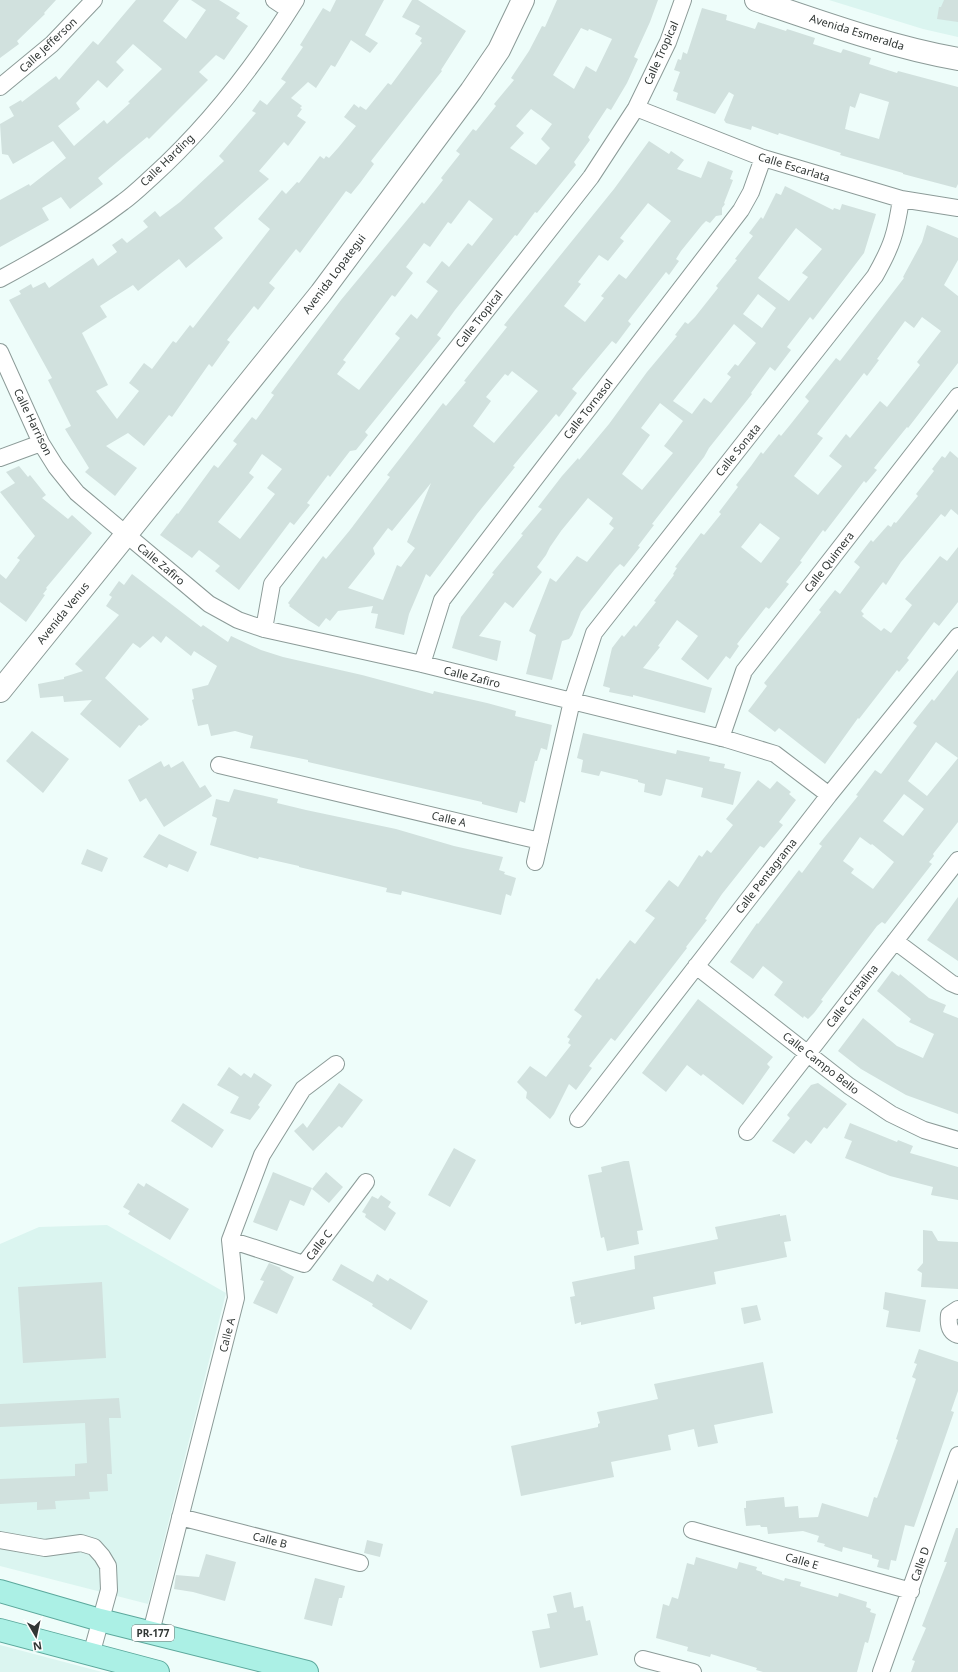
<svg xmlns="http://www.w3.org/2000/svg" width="958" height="1672" font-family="'Noto Sans',sans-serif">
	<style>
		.built { fill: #dbf5f0 }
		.building { fill: #d1e1de; fill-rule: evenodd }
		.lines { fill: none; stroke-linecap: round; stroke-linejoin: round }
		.street-casing { stroke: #8c9b98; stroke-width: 18 }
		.secondary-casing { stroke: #8c9b98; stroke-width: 24 }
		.primary-casing { stroke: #5ca89c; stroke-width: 24 }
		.street { stroke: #fff; stroke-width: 16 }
		.secondary { stroke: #fff; stroke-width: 22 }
		.primary { stroke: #abf0e5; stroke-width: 22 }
		.labels { text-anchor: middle; stroke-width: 3; stroke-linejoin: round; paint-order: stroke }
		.shield { fill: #fff; stroke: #6e7271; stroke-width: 1 }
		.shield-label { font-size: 10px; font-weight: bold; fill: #303634 }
		.street-label { font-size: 11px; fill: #303634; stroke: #fff }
	</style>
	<rect width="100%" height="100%" fill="#eefdfa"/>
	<path class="built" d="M829,0h129v37l-35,-8z
		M107,1225l119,68 -78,311 -148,-38v-322l39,-17z
		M0,1645l102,27h-102z"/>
	<path class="building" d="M0,0h56l-12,13 1,1 -28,27 2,3 -19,14z
		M136,0h43l-16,21 23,18 20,-29 -15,-10h28l21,13 -4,5 12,8 -24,34 -8,-5 -17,17 9,8 -59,59 -2,-2 -49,41 5,6 -33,25 -9,-12 -19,11 7,12 -49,27v-47l29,-16 1,2 36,-28 -13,-17 -40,23 -5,-9 -6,-1 -2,-30 14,-8 -5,-9 12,-7 1,2 34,-26 3,4 34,-39 5,4zM133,44l29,25 -34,33 2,1 -23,21 -3,-4 -30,26 -16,-20 22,-17 -4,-6 22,-23 9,8 17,-18 -8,-8z
		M336,0h48l-19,35 13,8 -8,10 -19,-13 -16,27 -4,-2 -15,23 -8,-6 -17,16 11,8 -2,2 2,1 -5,7 9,6 -18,24 -4,-4 -25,29 10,8 -55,49 9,10 -37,30 -7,-9 -41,32 -5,-6 -33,21 7,11 -25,16 26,52 -12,6 21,28 22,-28 -10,-8 15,-20 8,6 21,-28 3,2 14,-18 3,3 77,-99 -12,-10 24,-29 4,4 11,-12 2,1 21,-27 4,3 2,-3 3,2 9,-10 18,-22 -12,-9 10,-13 5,4 1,-2 6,4 22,-27 3,2 31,-42 -2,-2 2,-3 -7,-4 5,-8 -18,-9 10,-17h6l48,31 -25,39 1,1 -71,90 3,3 -14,19 -9,11 -5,-3 -46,62 -4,-4 -27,34 6,5 -17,22 -4,-4 -27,34 3,2 -18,25 -3,-3 -37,53 -3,-2 -25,31 -16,-13 -22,13 31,22 -22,28 -30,-24 4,-4 -24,-39 6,-3 -23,-46 4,-2 -43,-78 12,-6 -2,-3 12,-7 2,4 12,-6 4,6 44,-30 5,8 19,-14 -5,-7 10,-7 5,5 21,-16 -5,-6 12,-10 5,6 20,-15 44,-41 -5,-5 37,-43 -4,-2 8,-11 7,5 19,-23 -5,-3 22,-32 -3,-2 23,-37 7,4z
		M557,0h101l-8,22 -16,35 4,2 -11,24 -16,27 -4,-2 -19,29 2,3 -16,22 2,3 -39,48 -2,-1 -18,24 -2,-1 -60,75 -18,25 4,3 -76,94 3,3 -12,15 -6,1 -20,26 -2,-2 -21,28 3,2 -16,20 -4,-3 -51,68 -24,-19 5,-5 -21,-16 -7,8 -32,-23 17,-22 1,1 36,-49 4,3 19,-24 -4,-3 19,-24 4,3 18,-25 -3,-2 70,-93 81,-98 2,2 19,-24 -2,-2 19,-24 -4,-3 17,-22 3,2 20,-25 -2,-2 20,-24 -3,-2 18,-27 13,-25 3,1zM581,28l7,3 1,-2 23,10 -16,33 -10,-6 -12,23 -21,-14zM531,109l21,15 -11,15 9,9 -14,17 -26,-17 14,-15 -8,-7zM469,200l24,19 -21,27 -4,-3 -19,24 -7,-6 -16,21 12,9 -21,28 -6,-5 -16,20 5,4 -41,52 -22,-16 9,-12 -3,-2 49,-65 3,2 18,-24 -7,-6 18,-24 6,4 18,-25 3,2zM262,454l20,15 -15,19 8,6 -35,45 -22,-17 36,-45 -5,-4z
		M944,0h14v22l-21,-3 2,-12h2z
		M702,8l25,7 -1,5 29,9 3,-7 28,9 1,-2 28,9 -2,6 28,9 2,-4 28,9 -2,6 28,9 1,-2 60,16v97l-2,4 -53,-14v-1l-63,-18 1,-2 -62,-20 -1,2 -26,-9 -1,4 -25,-7 -2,-3 10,-25 -5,-3 -14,22 -39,-14 2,-7 -5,-2 7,-19 -6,-2 4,-11 3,1 2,-8 4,2zM860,93l29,9 -10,37 -34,-10 5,-23 5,2z
		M649,141l20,13 2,-3 13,9 -7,9 24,9 7,-17 25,10 -3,8 3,1 -9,23 1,1 -3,4v7l-6,1 -6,7 -4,-2 -4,4 -21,26 -5,8 3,2 -10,14 -3,-3 -38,49 3,3 -15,20 -4,-3 -40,48 5,4 -18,24 -3,-3 -43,52 2,1 -38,47 -47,63 -4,-3 -17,40 -5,21 -29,-7 3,-14 -7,-1 2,-7 -35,5 -8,10 -4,-3 -7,9 -11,-7 -19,-14 1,-1 -2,-2 35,-47 3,3 24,-29 40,-53 -3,-2 56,-72 3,3 20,-24 -2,-1 43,-54 -3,-2 110,-136zM648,203l23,18 -45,58 -7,-5 -18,22 3,2 -19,24 -21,-16 17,-22 -3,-2 21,-27 9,6 16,-20 -4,-3zM512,371l26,20 -44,52 -21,-17 18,-25 -5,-4 19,-23 3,2zM431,483l-24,59 8,6 -14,19 -4,-2 -14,35 -35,-12 27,-34 -2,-6 15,-20 4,3z
		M785,186l48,24 1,-2 6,2 2,-6 34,10 -12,39 -51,67 -3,-3 -23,30 4,3 -16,21 -5,-4 -19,26 1,1 -43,54 -5,9 -52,67 2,1 -16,21 2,1 -16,20 -4,-3 -5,5 -34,43 -9,23 -3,4 -7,2 -10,39 -26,-6 10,-39 -7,-4 21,-53 6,4 21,-26 10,6 27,-34 -5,-4 4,-6 -25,-20 -27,33 -11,16 -4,8 -9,12 5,5 -29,36 -8,-6 -26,34 22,5 -4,20 -45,-13 9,-31 33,-43 -2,-1 31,-38 -2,-1 21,-25 -4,-2 24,-31 16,-18 1,2 30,-36 38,-52 30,-36 -2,-1 10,-13 3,2 7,-7 23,-29 -2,-2 21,-26 -2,-1 18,-23 -4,-3 12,-16 2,2 13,-26 5,2zM796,228l26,21 -20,24 6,4 -19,24 -31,-23zM758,294l18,14 -14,20 -19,-14zM734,324l22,19 -18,23 -3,-2 -8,10 4,3 -20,26 -7,-5 -12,16 -19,-13zM660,403l23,18 -19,25 9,7 -31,37 -20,-16 28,-39 -9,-7z
		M927,225l31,13v22l-14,25 14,11v67l-50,65 -1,-1 -33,41 3,2 -11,13 -2,-2 -39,51 -2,-2 -23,31 2,1 -16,20 3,2 -20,25 -3,-2 -29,37 2,2 -9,13 -4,-3 -18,24 -27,-21 17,-23 -21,-16 -19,26 2,1 -17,21 69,20 -7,25 -72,-18v2l-24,-5 1,-4 -7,-2 9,-38 10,-13 2,2 10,-12 2,2 20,-25 -2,-1 20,-26 -1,-1 4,-6 -2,-1 26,-34 3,2 17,-21 -2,-2 19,-25 -2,-2 15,-19 10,-14 2,2 16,-20 2,2 9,-11 19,-24 -4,-4 31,-39 4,3 64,-83 -1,-1 19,-35zM922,317l19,14 -24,31 3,3 -33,42 -7,-6 -30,37 -4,-4 -17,22 13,10 -24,29 -24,-19 29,-38 -6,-4 47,-61 3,3 12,-16 -2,-1 28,-38 9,7zM760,523l20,15 -19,25 -20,-16z
		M950,451l8,7v57l-7,-6 -6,8 -4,-3 -40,48 -15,23 -3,-3 -22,29 3,3 -2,2 19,15 3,-3 7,5 21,-28 -7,-6 35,-43 7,5 11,-14v55l-19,24 -5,-4 -27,36 2,2 -10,12 -2,-2 -38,49 -1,-1 -33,46 -46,-36 -4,4 -27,-21 19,-25 -3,-3 57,-71 -2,-2 16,-20 5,4 20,-27 -6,-5 17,-22 2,2 15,-17 3,2 3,-5 2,1 22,-27 -2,-2 18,-23 -2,-2 10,-13 3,2z
		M19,466l9,11 2,-2 16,20 -4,3 26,21 4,-4 20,18 -46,55 1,1 -4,5 2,1 -19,27 -26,-20v-28l6,5 14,-19 -3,-2 18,-22 -35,-44 15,-9 -9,-11z
		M132,574l69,53 2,-2 25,17 3,-6 30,14 22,7 79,18 71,19 1,-3 53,12 29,8 -1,5 37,9 -5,25 -6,-2 -4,13h-2l-10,42 -5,-2 -3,12 -35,-9v-2l-174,-40v-2l-58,-12 3,-12 -18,-5 -24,5 -3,-12 -10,2 -6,-26 2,-1 -2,-10 16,-4 9,-19 -23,-15 -3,5 -25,-20 -5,7 -8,-7 -13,12 -7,-5 -28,35 44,41 -8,7 -2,-1 -19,23 -40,-34 12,-14 -28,2 -1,-6 -23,2 -2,-14 26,-5v-2l19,-6 -8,-7 44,-49 -13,-9 6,-9 -3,-2 10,-14 5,4z
		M958,670v152l-25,32 1,2 -5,6 3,2 -47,60 -3,-2 -5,4 -56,74 2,1 -9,12 -6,6 -4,-3 -1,2 -29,-23 9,-13 -20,-16 -10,13 -23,-17 27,-39 1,1 41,-54 3,3 20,-27 -3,-2 39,-48 -2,-1 19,-25 6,4 36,-48 -4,-3 19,-24 2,2zM936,742l22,16 -31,38 -19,-15zM904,794l20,15 -21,27 -20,-15zM860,837l11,8 1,-1 22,18 -21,27 -22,-16 3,-4 -11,-8z
		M32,731l37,28 -26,34 -37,-32z
		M583,733l93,21 1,-4 33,7 -1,4 16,3 -1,4 17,4 -8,33 -32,-8 2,-9 -37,-9 -4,16 -2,1 -16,-4 1,-8 -7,-2v-2l-37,-9 -2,5 -18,-4 2,-12 -6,-2z
		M161,761l3,6 5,-3 2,4 12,-7 17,27 5,-3 7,11 -48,31 -18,-29 -6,4 -12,-22z
		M758,780l12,9 7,-8 14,11 -2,2 7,6 -17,22 4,3 -19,23 -4,-2 -38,48 -17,25 2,1 -21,27 1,1 -72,93 -4,-3 -22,28 3,2 -16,22 -7,-6 -15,30 -4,5 -24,-21 1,-6 -10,-10 13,-16 16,11 25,-32 -3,-2 2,-4 -3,-2 15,-21 -8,-6 23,-32 2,2 31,-40 5,4 20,-26 -10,-7 24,-31 9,7 21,-32 3,2 5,-7 4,3 22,-28 -7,-6z
		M234,789l44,10 -1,4 29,7 90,19 58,17 49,11 -4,13 6,2 -1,2 12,4 -5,18 -5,-2 -5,21 -99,-24 -1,4 -15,-3 1,-4 -88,-21v-1l-40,-9 -1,2 -48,-14 7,-27 -5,-2 4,-17 13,3z
		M159,834l38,18 -9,20 -19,-8 -2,4 -24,-11z
		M87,849l21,9 -6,14 -21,-8z
		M958,897v64l-31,-21z
		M892,971l7,5 1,-2 29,24 17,7 -3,7 15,6v96l-52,-19 -45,-26 -23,-18 25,-33 34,28 26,12 11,-24 -25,-12 2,-3 -34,-28z
		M698,999l75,58 -6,7 3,3 -27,38 -40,-31 -2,2 -14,-11 -21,27 -24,-19z
		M229,1067l12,9 3,-3 7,5 3,-5 18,12 -14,20 2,2 -10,13 -20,-7 9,-16 -22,-12z
		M339,1083l24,17 -21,28 -3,-2 -26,25 -19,-20 9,-8 4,5z
		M818,1083l29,21 -20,25 -3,-2 -13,17 -5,-4 -12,14 -22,-13 18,-23 -3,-3 7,-9 17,-21z
		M183,1103l41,27 -12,18 -41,-27z
		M850,1123l47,19 1,-2 15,6 -3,7 48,14v33l-27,-5 2,-8 -43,-11 -45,-18 7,-17 -8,-3z
		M454,1148l22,12 -26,47 -22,-12z
		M624,1161h5l14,69 -6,1 2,13 -32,7 -3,-14 -3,1 -13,-63 14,-3 -1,-5z
		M273,1172l39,16 -8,18 -14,-6 -13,31 -24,-9z
		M326,1172l17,15 -14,16 -17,-14z
		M138,1183l6,4 2,-4 43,26 -19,31 -42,-26 2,-3 -7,-4z
		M381,1195l10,7 -3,5 8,6 -11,18 -20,-14 1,-3 -4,-2 10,-16 6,3z
		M780,1214v2l6,-1 5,26 -7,1 3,15 -73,15 2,12 -63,13 2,12 -74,16v-3l-6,2 -5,-27 5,-1 -3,-14 63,-13 -1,-13 84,-17 -3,-12z
		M923,1230l9,1 6,10 20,1v47l-37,-2 1,-14 -5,-3 6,-7z
		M269,1263l12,5 -1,1 14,8 -17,37 -24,-11 11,-22 -4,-1z
		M341,1264l32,18 4,-8 11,7 2,-3 38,23 -17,29 -39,-24 1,-2 -41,-24z
		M102,1282l4,76 -83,5 -5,-76z
		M885,1292l41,8 -6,32 -34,-5 3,-16 -6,-2z
		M757,1305l4,15 -17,4 -3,-16z
		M919,1349l39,13v29l-7,20 3,1 -40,115 -9,-2 -9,36 -5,-1 -2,10 -12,-3 2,-7 -7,-2v-3l-29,-8 -1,5 -18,-6 1,-2 -8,-2 2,-6 -16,-5 -35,3 -1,-7h-6l-1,-2 -14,1 -2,-18h2v-7l38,-4 1,10 13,-1 1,12 19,-1 4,-14 46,14 6,-20 3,1 21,-58 -2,-1 20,-60 -4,-2 5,-13 -3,-1z
		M763,1362l10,51 -59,12 4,18 -20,4 -4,-18 -26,6 3,15 -60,12 3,15 -93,19 -10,-50 87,-19v-3l2,-1 -3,-11 61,-13 -4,-15z
		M119,1398l2,20h-12l3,56h-5l1,17 -19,1 1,7 -35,2 1,8 -19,1v-8l-37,2v-25l75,-3v-12l12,-1 -2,-40 -85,4v-23z
		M956,1528h2v144h-47l4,-11 -3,-1 14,-32 -4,-2 25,-64h-3z
		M367,1540l16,4 -3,13 -16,-4z
		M206,1554l30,8 -11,39 -32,-9 -19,-3 2,-14 23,2z
		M696,1557l41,12 2,-7 18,5 -1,3 6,2v2l22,7 1,-3 16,4 -1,4 38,11 1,-4 28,9 -1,5 5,2 -1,3 6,2 -8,29 -3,-1 -8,30h-94l-7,-2 1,-2 -46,-14 -1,3 -23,-6 1,-4 -32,-9 7,-34 6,2 3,-9 6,2 9,-36 7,2z
		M315,1578l30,8 -3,12h-3l-7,28 -28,-7z
		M571,1592l3,16 9,-2 3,15 4,-1 8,35 -58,13 -8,-37 18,-3 -3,-14 10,-2 -4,-16z"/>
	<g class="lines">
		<defs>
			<path id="street" d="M274,0l15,10
				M0,87l52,-43 42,-44
				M636,108l127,50 138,41 57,9
				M0,279c43,-23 85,-48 123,-77 11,-8 20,-17 30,-26 56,-51 103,-112 143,-176
				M0,352l41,91 15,24 21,26 132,111 29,16 26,9 158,35 304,75 49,15 54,41
				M0,458l41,-15
				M264,629l8,-45 319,-407 45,-69 32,-66 15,-42
				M422,664l20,-64 299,-390 10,-18 12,-34
				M721,738l23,-67 214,-275
				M219,765l321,76
				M535,862l37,-161 22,-68 281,-357c17,-30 21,-43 26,-77
				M895,941l56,42 7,3
				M696,966l153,120 42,28 33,16 34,10
				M578,1119l251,-324 129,-159
				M747,1132l211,-272
				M230,1240l74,24 62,-82
				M958,1309l-9,6c-1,9 0,17 9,20
				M180,1517l180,46
				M692,1530l219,61
				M0,1540l45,8 36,-5 13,4 8,9 6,10 1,24 -18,65
				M151,1632l85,-334 -6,-58 32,-85 41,-66 33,-25
				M643,1659l50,13
				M881,1672l77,-217"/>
			<path id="secondary" d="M756,0c65,22 134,47 202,59
				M0,691l321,-398 150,-202 28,-41 24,-50"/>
			<path id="primary" d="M0,1591l100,29 207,52
				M0,1630l158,42"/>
		</defs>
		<use href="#street" class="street-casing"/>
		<use href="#secondary" class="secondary-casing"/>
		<use href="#primary" class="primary-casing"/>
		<use href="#street" class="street"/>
		<use href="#secondary" class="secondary"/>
		<use href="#primary" class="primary"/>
	</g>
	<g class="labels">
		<rect class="shield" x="132" y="1625" width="42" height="16" rx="3"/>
		<g class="shield-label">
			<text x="153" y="1637">PR-177</text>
		</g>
		<g class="street-label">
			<text transform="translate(857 32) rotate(17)" y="4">Avenida Esmeralda</text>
			<text transform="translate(48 45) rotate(-43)" y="4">Calle Jefferson</text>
			<text transform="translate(661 53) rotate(-66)" y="4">Calle Tropical</text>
			<text transform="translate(167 160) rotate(-44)" y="4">Calle Harding</text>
			<text transform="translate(794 167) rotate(17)" y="4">Calle Escarlata</text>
			<text transform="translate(334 274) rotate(-53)" y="4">Avenida Lopategui</text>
			<text transform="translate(479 319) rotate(-52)" y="4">Calle Tropical</text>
			<text transform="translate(588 409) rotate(-52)" y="4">Calle Tornasol</text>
			<text transform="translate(33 422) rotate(64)" y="4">Calle Harrison</text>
			<text transform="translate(738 450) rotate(-51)" y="4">Calle Sonata</text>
			<text transform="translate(829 562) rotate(-52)" y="4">Calle Quimera</text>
			<text transform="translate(161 564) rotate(40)" y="4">Calle Zafiro</text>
			<text transform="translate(63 613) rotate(-51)" y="4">Avenida Venus</text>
			<text transform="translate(472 677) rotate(14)" y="4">Calle Zafiro</text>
			<text transform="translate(449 819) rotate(13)" y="4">Calle A</text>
			<text transform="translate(766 876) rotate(-52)" y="4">Calle Pentagrama</text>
			<text transform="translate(852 996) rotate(-52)" y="4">Calle Cristalina</text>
			<text transform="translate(821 1063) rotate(38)" y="4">Calle Campo Bello</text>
			<text transform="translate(319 1245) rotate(-52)" y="4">Calle C</text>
			<text transform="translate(227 1335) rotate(-76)" y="4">Calle A</text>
			<text transform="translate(270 1540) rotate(14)" y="4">Calle B</text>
			<text transform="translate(802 1561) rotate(16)" y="4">Calle E</text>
			<text transform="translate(920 1564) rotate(-71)" y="4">Calle D</text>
		</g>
	</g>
	<g transform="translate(36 1636) rotate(171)" stroke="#ffffff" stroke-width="3" paint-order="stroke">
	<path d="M0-3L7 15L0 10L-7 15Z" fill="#303634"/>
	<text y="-6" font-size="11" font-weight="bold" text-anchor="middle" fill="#303634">N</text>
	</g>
</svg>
